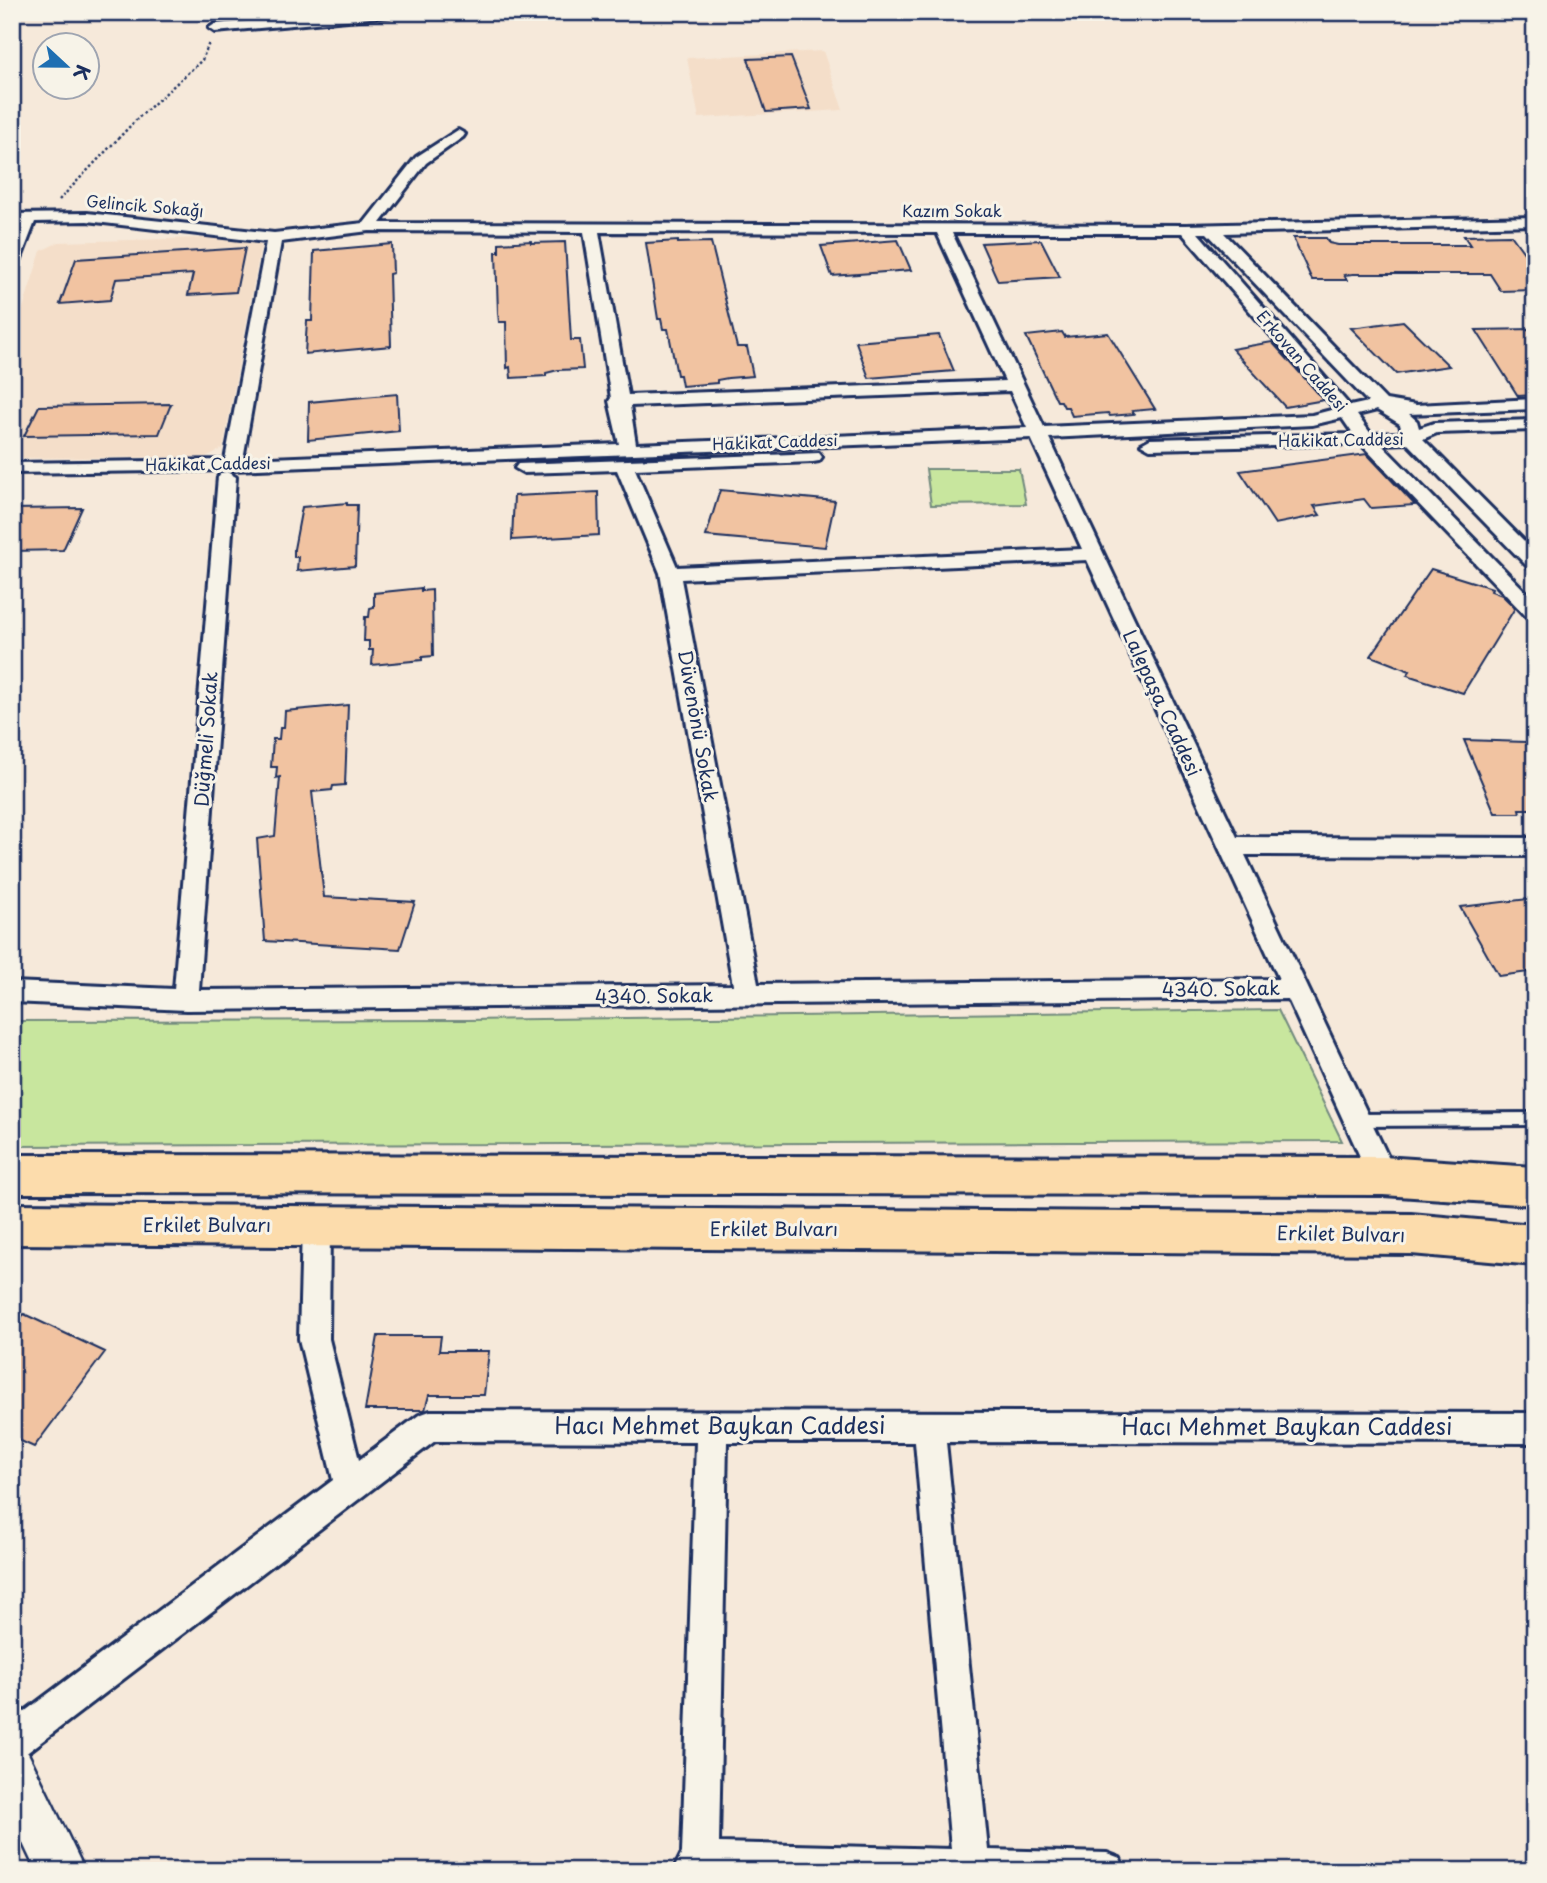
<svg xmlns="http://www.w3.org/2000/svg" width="1547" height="1883" font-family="'Playpen Sans',sans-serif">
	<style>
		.built { fill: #f4dec9 }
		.green { fill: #c8e69e; stroke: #728a7e; stroke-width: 2 }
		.building { fill: #f1c3a1; stroke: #1b2f5e; stroke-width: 2 }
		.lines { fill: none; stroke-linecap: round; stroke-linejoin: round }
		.service-casing { stroke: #1b2f5e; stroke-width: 6 }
		.minor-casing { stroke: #1b2f5e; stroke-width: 6 }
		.tertiary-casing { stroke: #1b2f5e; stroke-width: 5 }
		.primary-casing { stroke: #1b2f5e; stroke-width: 6 }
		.path { stroke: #1b2f5e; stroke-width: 2.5; stroke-dasharray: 2.5 2.5; stroke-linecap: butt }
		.service { fill: #f7f3e8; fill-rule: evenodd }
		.minor { fill: #f7f3e8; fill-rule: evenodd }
		.tertiary { fill: #f7f3e8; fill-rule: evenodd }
		.primary { fill: #fcdcac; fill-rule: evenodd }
		.labels { text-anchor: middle; stroke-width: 6; stroke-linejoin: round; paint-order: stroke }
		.far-street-label { font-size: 16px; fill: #1b2f5e; stroke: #f7f3e8 }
		.street-label { font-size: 19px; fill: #1b2f5e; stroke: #f7f3e8 }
		.near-street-label { font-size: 23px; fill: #1b2f5e; stroke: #f7f3e8 }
	</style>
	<rect width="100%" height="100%" fill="#f6e9da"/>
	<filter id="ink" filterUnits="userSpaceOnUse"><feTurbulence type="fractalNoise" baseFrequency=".0143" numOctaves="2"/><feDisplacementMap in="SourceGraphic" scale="14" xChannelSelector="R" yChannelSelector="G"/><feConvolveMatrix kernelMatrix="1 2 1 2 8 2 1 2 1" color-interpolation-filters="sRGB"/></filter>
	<g filter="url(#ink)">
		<path class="built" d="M823,51l20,59 -144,8 -12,-60z
			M239,237l22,8 -38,203 -17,9 -194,1v-115l29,-92 18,-9z"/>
		<path class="green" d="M926,469h93l7,35 -95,1z
			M1278,1010l64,131 -1330,5v-125l455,-1z"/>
		<path class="building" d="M791,57l20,52 -45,3 -18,-53z
			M1511,235l24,33v22l-34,1 -11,-17h-137l-9,1 3,5h-35l-19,-42h33l3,5 9,2h132l-6,-9z
			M898,240l13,30 -79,6 -11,-30z
			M1041,240l19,37 -62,4 -17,-38z
			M531,241v2l34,-1 6,98h9l3,29 -25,1 -12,3v3l-35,2 -1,-11 -3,1 -1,-46h-7l-1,-9 -2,-61h3v-9z
			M678,241v2l33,-1 26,105h10l6,29 -25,2 -11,2v3l-35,3 -2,-11h-3l-9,-46h-5l-2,-10h-3l-12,-76z
			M392,244l1,29 -4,1 2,72 -86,8 2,-33h5l2,-70z
			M245,248l-9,44 -48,3 5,-21 -77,5 -6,21 -50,4 16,-45z
			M1403,321l46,45 -53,8 -45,-46z
			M1535,329v66l-17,1 -42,-66z
			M1062,332l3,5 43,-4 47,76 -23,2 2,3 -24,2 -2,-3 -36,3 -4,-9h-4l-3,-6h-4l-31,-65z
			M939,335l15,36 -85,7 -13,-36z
			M1272,342l20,22 32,36 -39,7 -53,-58z
			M397,394l2,37 -91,9 1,-38z
			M171,404l-12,30 -135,2 15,-30z
			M1367,454l48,51 -44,3 -7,-9 -50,7 6,9 -45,9 -35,-53z
			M720,490l115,11 -10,46 -119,-11z
			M598,492l1,43 -87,5 2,-44z
			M347,503v2h10l-2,61 -58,5 1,-14h-4v-8l8,-42z
			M82,508l-19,42 -51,1v-42z
			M1431,569l61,19 -1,3 11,4 13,13 -52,85 -56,-18 3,-4 -39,-15z
			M421,588v3l11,-1 1,66 -11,1v3l-50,5 1,-15h-4v-9h-5l1,-24h4l1,-9 4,-1v-14z
			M348,705l-3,80 -12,1 -1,4 -20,2 12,105 91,5 -15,47 -135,-8 -8,-102 18,-3 5,-59 -4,1 1,-11h-6l2,-28h6l1,-11h4l1,-17z
			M1464,740l62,2 4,9h5v58h-16l1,4h-25z
			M1528,899l7,12v60l-36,5 -39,-69z
			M24,1314l81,38 -71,95 -22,-10v-108z
			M378,1336h63l-2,15h50l-5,44h-55l-4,15h-60z"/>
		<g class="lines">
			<defs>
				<path id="service" d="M1535,1113v12l-178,1 -5,-2 -2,-4 2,-4 5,-2z"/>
				<path id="minor" d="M349,12h49l-6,4 -177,16 -6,-4 6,-4z
					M458,130l7,4 -2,3 -37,26 -46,60 806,2 349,-8v8l-311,8 162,167 30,5 119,-6v10l-126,5 8,7 2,7 15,-5 101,-3v10l-98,3 -14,6 112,113v17l-7,-2 -121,-124 -26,1 154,157v18l-7,-1 -167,-174 -211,5 -9,-5 9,-5 203,-5 -11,-16 -30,7 -263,13 188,399 298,1v18l-290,-1 152,321 -4,9 -10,3 -10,-3 -85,-186 -1102,11 -174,-8v-20l162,7 44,-512 3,-4 6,-1 9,5 -37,513 534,-5 -73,-412 -43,-103 -93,3 -9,-5 3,-4 301,-11 3,4 -3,4 -6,1 -178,7 42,98 405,-18 -51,-111 -798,32 -221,3v-10l213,-3 41,-218 -179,-21 -52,1 -15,39 -8,5v-24l8,-20h-8v-8l75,-1 187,20 90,-10 52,-66zM369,231l215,1 27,166 -2,3 10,43 -376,15 38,-217zM599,232l338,1 68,148 -377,14zM952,233h230l153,176 -23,6 -268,12zM1198,233h9l161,169 -18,4zM1010,391l17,37 -391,16 -6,-38zM1377,410l23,14 2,9 -31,1 -14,-19zM1087,560l192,419 -521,5 -77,-405z
					M316,1213l10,4 4,9 -1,113 30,121 60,-45 11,-4 1105,2v30l-589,-1 42,408 119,3 13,5 5,13h-452l9,-18 14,-411 -261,-1 -411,314 -12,5v-39l321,-241 -34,-141 3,-113 4,-9zM727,1442h188l36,407 -232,-6z"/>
				<path id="tertiary" d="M12,1746l16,7 57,118h-49l-24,-51z"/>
				<path id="primary" d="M12,1155l1371,2 152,10v38l-152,-10 -1371,-2z
					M12,1204l1399,10 124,11v40l-124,-11 -1399,-10z"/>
			</defs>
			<use href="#service" class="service-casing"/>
			<use href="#minor" class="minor-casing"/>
			<use href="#tertiary" class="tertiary-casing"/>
			<use href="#primary" class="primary-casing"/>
			<path class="path" d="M59,200l76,-79 67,-61 7,-17"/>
			<use href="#service" class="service"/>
			<use href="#minor" class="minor"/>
			<use href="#tertiary" class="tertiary"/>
			<use href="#primary" class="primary"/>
		</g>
	</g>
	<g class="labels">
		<g class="far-street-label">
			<text transform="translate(145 206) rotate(5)" y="6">Gelincik Sokağı</text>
			<text x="952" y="217">Kazım Sokak</text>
			<text transform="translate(1302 361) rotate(49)" y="6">Erkovan Caddesi</text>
			<text transform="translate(1341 440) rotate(-1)" y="6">Hakikat Caddesi</text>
			<text transform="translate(775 442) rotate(-2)" y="6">Hakikat Caddesi</text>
			<text transform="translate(208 464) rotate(-1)" y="6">Hakikat Caddesi</text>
		</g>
		<g class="street-label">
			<text transform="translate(1162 703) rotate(65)" y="7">Lalepaşa Caddesi</text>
			<text transform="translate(698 726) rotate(80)" y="7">Düvenönü Sokak</text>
			<text transform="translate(206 739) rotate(-86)" y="7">Düğmeli Sokak</text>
			<text transform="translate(1221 989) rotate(-1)" y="7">4340. Sokak</text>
			<text transform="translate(654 996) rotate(-1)" y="7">4340. Sokak</text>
			<text x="207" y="1232">Erkilet Bulvarı</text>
			<text x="774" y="1236">Erkilet Bulvarı</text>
			<text transform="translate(1341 1234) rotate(1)" y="7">Erkilet Bulvarı</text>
		</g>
		<g class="near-street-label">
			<text x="720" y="1434">Hacı Mehmet Baykan Caddesi</text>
			<text x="1287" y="1435">Hacı Mehmet Baykan Caddesi</text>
		</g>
	</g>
	<rect width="1547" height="1883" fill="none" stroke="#f7f3e8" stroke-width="42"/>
	<rect x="21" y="21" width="1505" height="1841" fill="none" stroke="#1b2f5e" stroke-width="2.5" filter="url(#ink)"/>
	<g transform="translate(66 66) rotate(112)"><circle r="33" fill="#f7f3e8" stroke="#9fa5b1" stroke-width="2"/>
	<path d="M0-5L12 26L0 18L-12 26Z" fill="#1f6fb2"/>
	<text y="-10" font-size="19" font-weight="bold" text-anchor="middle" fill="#1b2f5e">K</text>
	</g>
</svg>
